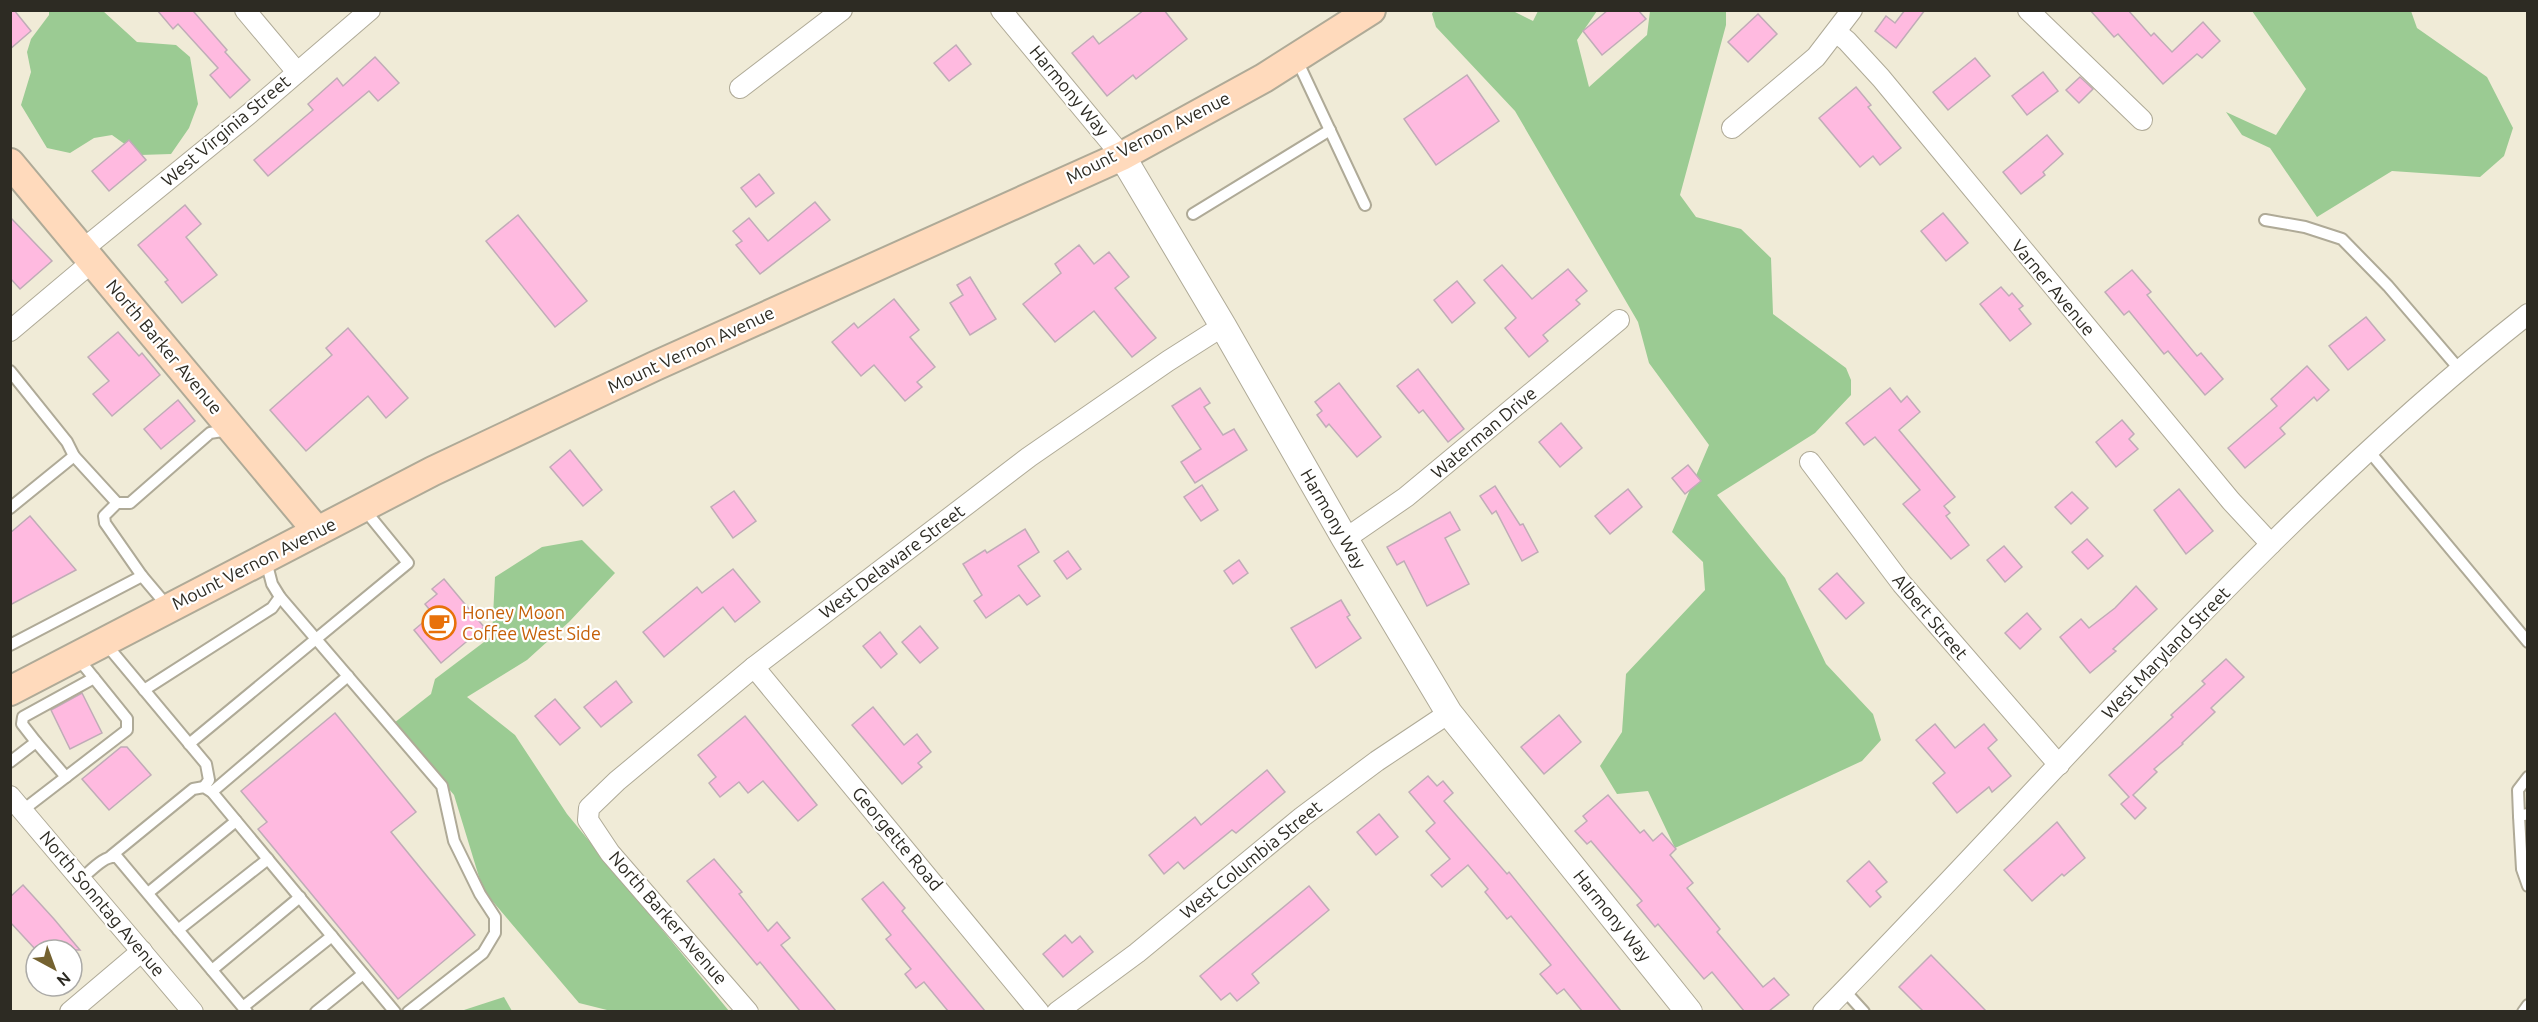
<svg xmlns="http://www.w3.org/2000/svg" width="2538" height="1022" font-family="Ubuntu,sans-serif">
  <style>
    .forest { fill: #9bcb93 }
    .building { fill: #ffbae0; stroke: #c0acb7; stroke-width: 1.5 }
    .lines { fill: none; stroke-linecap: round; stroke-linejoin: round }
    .service-casing { stroke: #afaa97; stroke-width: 14 }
    .minor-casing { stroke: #afaa97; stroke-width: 22 }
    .tertiary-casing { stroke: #afaa97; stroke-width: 28 }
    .secondary-casing { stroke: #afaa97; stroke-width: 32 }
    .service { stroke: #fff; stroke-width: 10 }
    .minor { stroke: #fff; stroke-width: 20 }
    .tertiary { stroke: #fff; stroke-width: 26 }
    .secondary { stroke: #ffdabc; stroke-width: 28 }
    .labels { text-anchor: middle; stroke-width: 4.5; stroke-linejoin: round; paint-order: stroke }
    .street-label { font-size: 18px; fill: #2d2b23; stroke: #fff }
    .food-label { font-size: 18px; fill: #c56008; stroke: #fff; text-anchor: start }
  </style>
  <rect width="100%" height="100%" fill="#f0ebd7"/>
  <g class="forest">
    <polygon points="49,10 103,11 137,42 176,45 190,57 198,104 189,128 171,154 140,155 112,135 94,138 70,153 47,148 21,105 31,72 27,52 31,39 49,15"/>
    <polygon points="1434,10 1513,11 1533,21 1538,11 1597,11 1577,40 1589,87 1647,35 1650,11 1726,11 1726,25 1680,195 1696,217 1741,229 1771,258 1773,314 1846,368 1851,380 1851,395 1815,433 1717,495 1785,578 1826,664 1873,714 1881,740 1862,761 1675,848 1648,791 1617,794 1600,766 1622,732 1626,674 1705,590 1703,562 1672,532 1709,445 1649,363 1638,322 1515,111 1436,27 1432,14"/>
    <polygon points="2252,11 2411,11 2417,28 2487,77 2513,128 2504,156 2480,177 2392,171 2317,217 2270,148 2242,135 2226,112 2276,135 2306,89"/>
    <polygon points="582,540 615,573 569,622 527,660 467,697 515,735 567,814 729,1011 611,1011 579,1003 483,890 454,795 394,723 431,694 435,679 492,636 495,577 542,547"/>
    <polygon points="504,997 512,1011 462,1011 464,1010"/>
  </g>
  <g class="building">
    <polygon points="10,10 14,10 31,31 10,49"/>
    <polygon points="157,10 196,10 194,12 227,50 225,52 250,80 230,98 210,75 218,68 178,24 173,29"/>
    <polygon points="1144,10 1164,10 1187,39 1136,79 1133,75 1107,96 1072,53 1093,36 1099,44"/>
    <polygon points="1608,10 1638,10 1646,19 1602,55 1583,31"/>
    <polygon points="1905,10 1925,10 1896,48 1875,31 1886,16 1895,23"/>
    <polygon points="2090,10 2128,10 2151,36 2154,33 2172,52 2203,22 2220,41 2202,58 2197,54 2163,84 2118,34 2114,37"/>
    <polygon points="1758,14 1777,34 1748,62 1728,42"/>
    <polygon points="956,45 971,64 949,81 934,63"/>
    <polygon points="375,57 399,83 378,101 369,91 268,176 254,160 313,110 308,104 337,78 343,86"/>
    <polygon points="1975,58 1990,76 1948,110 1933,92"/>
    <polygon points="2043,72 2058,91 2027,115 2012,96"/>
    <polygon points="1467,75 1499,121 1436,165 1404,119"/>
    <polygon points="2080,77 2093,89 2079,103 2066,90"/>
    <polygon points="1856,87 1871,105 1868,107 1901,148 1880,165 1873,156 1860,167 1819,118"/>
    <polygon points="2047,135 2063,154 2043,172 2045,175 2021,194 2003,172"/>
    <polygon points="129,140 146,160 109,191 92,171"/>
    <polygon points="759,174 774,193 756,207 741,188"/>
    <polygon points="815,202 830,220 760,274 736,245 742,241 733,231 749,218 768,241"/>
    <polygon points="185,205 201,224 186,237 217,275 182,303 165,282 168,280 138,245"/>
    <polygon points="1943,213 1968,243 1946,261 1921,231"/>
    <polygon points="518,215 587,301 555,327 486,241"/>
    <polygon points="10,217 52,261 20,289 10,278"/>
    <polygon points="1079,245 1094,264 1109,252 1129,277 1115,288 1156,338 1132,357 1094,311 1055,342 1023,304 1061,273 1055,264"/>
    <polygon points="1502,265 1532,299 1568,269 1587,291 1576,300 1580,304 1543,335 1548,341 1529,357 1505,328 1516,318 1484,280"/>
    <polygon points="2132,270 2151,292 2147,295 2197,356 2201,353 2223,379 2205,395 2168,351 2164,354 2129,311 2124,315 2105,292"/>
    <polygon points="970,277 996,319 970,335 950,303 963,295 957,285"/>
    <polygon points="1457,281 1475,303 1452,323 1434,300"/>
    <polygon points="2001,287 2009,296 2012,293 2023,306 2019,309 2031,324 2010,341 1980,304"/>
    <polygon points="894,299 919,330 910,337 935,367 917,382 922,387 905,401 874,365 861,376 832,342 854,323 858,328"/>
    <polygon points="2366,317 2385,340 2348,370 2329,346"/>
    <polygon points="348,328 408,398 386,418 368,396 306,451 270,410 332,355 326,348"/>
    <polygon points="118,332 139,356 142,353 160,375 112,416 93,394 109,381 88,357"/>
    <polygon points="2307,366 2329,390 2317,401 2314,397 2280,428 2285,434 2245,468 2228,448 2277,406 2271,399"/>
    <polygon points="1418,369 1464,429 1448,442 1423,410 1419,413 1397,386"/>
    <polygon points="1339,383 1381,437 1357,457 1329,424 1326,427 1317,415 1322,411 1315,402"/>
    <polygon points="1200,388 1210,403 1204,407 1223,435 1234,429 1247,450 1195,483 1181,462 1201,449 1172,406"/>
    <polygon points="1890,388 1901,402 1907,396 1920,412 1899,430 1955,497 1944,506 1950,513 1946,516 1969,545 1951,559 1903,504 1920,490 1875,437 1864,445 1846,423"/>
    <polygon points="178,400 195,421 161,449 144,429"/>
    <polygon points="2122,420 2134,434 2129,439 2138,449 2116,467 2096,442"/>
    <polygon points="1561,423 1582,448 1560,467 1539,442"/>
    <polygon points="570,450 602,490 583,506 550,467"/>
    <polygon points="1688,465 1701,481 1685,494 1672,478"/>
    <polygon points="1202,485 1218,510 1201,521 1184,497"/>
    <polygon points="1495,486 1520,525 1523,524 1538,552 1522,561 1496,511 1492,514 1480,496"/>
    <polygon points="1628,489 1642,507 1610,534 1595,516"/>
    <polygon points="2179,489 2213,531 2186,554 2154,510"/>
    <polygon points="734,491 756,521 733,538 711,507"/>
    <polygon points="2072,492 2088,508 2071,524 2055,507"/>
    <polygon points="1450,512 1460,530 1445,538 1469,584 1427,606 1404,561 1397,565 1387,547"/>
    <polygon points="30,516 76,570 10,605 10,533"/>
    <polygon points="1025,529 1039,552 1018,566 1040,596 1027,605 1019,595 986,618 974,601 982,595 963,564 985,550 987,553"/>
    <polygon points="2087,539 2103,556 2088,569 2072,552"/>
    <polygon points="2004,546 2022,567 2005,582 1987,560"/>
    <polygon points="1068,551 1081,569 1067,579 1054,561"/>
    <polygon points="1239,560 1248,573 1233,584 1224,571"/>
    <polygon points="733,569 760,602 735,622 723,607 664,657 643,632 697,587 702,593"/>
    <polygon points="1837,573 1864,603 1846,619 1819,589"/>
    <polygon points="444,579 484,627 441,663 414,630 433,614 425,604 437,594 432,589"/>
    <polygon points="2136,586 2157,609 2113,649 2116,651 2090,673 2060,637 2081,619 2089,628 2115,608"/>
    <polygon points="1341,600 1350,615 1347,617 1361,638 1316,668 1291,628"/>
    <polygon points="2027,613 2041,629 2020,649 2005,633"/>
    <polygon points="920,626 938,648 920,663 902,642"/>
    <polygon points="880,632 897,654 881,668 863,646"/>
    <polygon points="2226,659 2244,677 2211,708 2215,712 2182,743 2183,744 2154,769 2157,772 2133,795 2146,808 2135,819 2121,804 2129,797 2109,775 2173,717 2171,715 2205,684 2202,681"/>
    <polygon points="616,681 632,702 601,727 584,707"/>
    <polygon points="82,693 102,733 70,749 51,710"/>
    <polygon points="555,699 580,728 560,745 535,716"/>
    <polygon points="873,707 904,745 917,734 931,752 918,763 922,767 902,784 852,725"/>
    <polygon points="335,713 416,812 391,832 475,935 398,999 258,829 267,822 241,791"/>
    <polygon points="1559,715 1581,742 1544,774 1521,747"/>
    <polygon points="745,716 817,805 798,821 763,781 748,793 739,782 720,797 709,783 716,777 698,755"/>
    <polygon points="1935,724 1955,748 1984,724 1997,740 1988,748 2011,776 1992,792 1989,787 1957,813 1933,783 1945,773 1916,740"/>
    <polygon points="121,747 127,747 151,775 109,810 82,779"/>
    <polygon points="1267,770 1285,792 1236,833 1232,830 1184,869 1178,862 1164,874 1149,855 1195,817 1201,825"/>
    <polygon points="1428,776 1437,786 1443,781 1453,793 1444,801 1507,874 1509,872 1621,1011 1582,1011 1564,989 1557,994 1540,974 1551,965 1511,916 1507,919 1485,892 1488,889 1468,865 1442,887 1431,875 1450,859 1426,831 1435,823 1409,792"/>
    <polygon points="1608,795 1640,833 1644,830 1653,841 1662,833 1676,849 1670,855 1693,883 1687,888 1720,929 1717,932 1763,987 1774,978 1789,995 1769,1011 1744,1011 1712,972 1704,979 1658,924 1655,927 1637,905 1642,901 1591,841 1587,844 1575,831 1587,821 1583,816"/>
    <polygon points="1379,814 1398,837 1376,855 1357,832"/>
    <polygon points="2057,822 2085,858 2064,876 2062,874 2032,901 2004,870"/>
    <polygon points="714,859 742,892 739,894 768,931 777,922 790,938 781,945 836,1011 800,1011 760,962 757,965 687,881"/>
    <polygon points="1869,861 1887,882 1876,891 1881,897 1870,907 1847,881"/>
    <polygon points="883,882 905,908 902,911 985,1011 948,1011 924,982 916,988 905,974 911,969 886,939 891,935 862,899"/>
    <polygon points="23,885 54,919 80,950 36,950 10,922 10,897"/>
    <polygon points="1309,886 1329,910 1252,974 1259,983 1237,1001 1230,993 1221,1000 1200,976"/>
    <polygon points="1065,935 1072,943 1080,936 1093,952 1063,977 1043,954"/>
    <polygon points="1931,955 1986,1011 1923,1011 1899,987"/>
  </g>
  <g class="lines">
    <g class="service-casing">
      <g id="service">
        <polyline points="1296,58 1365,205"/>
        <polyline points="1193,214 1330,130"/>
        <polyline points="2265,220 2305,227 2342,239 2388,286 2460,370"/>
        <polyline points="10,371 67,442 74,456 117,503 130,503 210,433 228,430"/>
        <polyline points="2369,451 2528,642"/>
        <polyline points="117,503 104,516 105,523 142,576 169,608"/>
        <polyline points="10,508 74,456"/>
        <polyline points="266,561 272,584 280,597 442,786 454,841 480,894 495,917 495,933 483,953 408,1012"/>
        <polyline points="105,643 206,764 209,780 204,787"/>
        <polyline points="10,645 142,576"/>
        <polyline points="144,690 272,608 280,597"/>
        <polyline points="36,742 66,777"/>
        <polyline points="189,744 408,563 364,509"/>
        <polyline points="10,762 36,742 22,724 23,717 94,678"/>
        <polyline points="212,792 348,676"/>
        <polyline points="23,810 127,730 127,719 77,657"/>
        <polyline points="2528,814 2519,816 2522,869 2528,886"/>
        <polyline points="2519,816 2518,790 2528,777"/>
        <polyline points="111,856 193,789 204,787 212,792 395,1012"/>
        <path d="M 81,879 C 91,871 104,855 117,857 L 247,1012"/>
        <polyline points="148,893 236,821"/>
        <polyline points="178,930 268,859"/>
        <polyline points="212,970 300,897"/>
        <polyline points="1844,990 1864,1012"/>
        <polyline points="243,1007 332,936"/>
        <polyline points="316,1012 363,974"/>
        <polyline points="2523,1012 2528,1005"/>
      </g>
    </g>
    <g class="minor-casing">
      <g id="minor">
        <polyline points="245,10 297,72"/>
        <polyline points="1001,10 1122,156"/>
        <polyline points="2028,10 2142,120"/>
        <polyline points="1836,32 1847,41 1881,78 2231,501 2271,544"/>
        <polyline points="740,88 842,10"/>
        <polyline points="1732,128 1816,57 1852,10"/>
        <polyline points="82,250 249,114 370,10"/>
        <polyline points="10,331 92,262"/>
        <polyline points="1810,462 1902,584 2059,765"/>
        <polyline points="1345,539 1406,497 1619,320"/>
        <polyline points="754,667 1039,1012"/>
        <polyline points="10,796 193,1012"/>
        <polyline points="70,1012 142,951"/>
        <polyline points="748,1012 610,853 588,820 589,808 617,781 754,667 1029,457 1168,361 1223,326"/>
        <polyline points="1057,1012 1137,953 1302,817 1377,761 1449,713"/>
        <path d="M 1823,1012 C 2055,777 2268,519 2528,314"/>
      </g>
    </g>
    <g class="tertiary-casing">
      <polyline id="tertiary" points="1122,156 1223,326 1345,539 1449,713 1689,1012"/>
    </g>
    <g class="secondary-casing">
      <g id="secondary">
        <polyline points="10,163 317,531"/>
        <polyline points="10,691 433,471 655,366 1122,156 1264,78 1371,10"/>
      </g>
    </g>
    <use href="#service" class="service"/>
    <use href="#minor" class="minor"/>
    <use href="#tertiary" class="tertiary"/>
    <use href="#secondary" class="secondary"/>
  </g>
  <defs>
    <g id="cafe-ring" transform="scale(1.725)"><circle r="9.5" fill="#fff" stroke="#e8710a" stroke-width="1.5"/><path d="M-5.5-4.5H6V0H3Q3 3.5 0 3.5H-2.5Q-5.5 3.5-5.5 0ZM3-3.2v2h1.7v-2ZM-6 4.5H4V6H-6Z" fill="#e8710a"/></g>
  </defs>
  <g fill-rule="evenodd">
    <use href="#cafe-ring" x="439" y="623"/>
  </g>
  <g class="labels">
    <g class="street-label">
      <text transform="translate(1069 91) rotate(50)" y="6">Harmony Way</text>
      <text transform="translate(226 131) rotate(-40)" y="6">West Virginia Street</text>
      <text transform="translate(1148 138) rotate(-27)" y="6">Mount Vernon Avenue</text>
      <text transform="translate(2053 288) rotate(50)" y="6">Varner Avenue</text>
      <text transform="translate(164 347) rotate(50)" y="6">North Barker Avenue</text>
      <text transform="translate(691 350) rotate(-25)" y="6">Mount Vernon Avenue</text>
      <text transform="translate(1484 433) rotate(-40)" y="6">Waterman Drive</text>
      <text transform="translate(1333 519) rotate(60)" y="6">Harmony Way</text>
      <text transform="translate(892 562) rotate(-37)" y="6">West Delaware Street</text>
      <text transform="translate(254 564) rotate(-27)" y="6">Mount Vernon Avenue</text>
      <text transform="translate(1930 617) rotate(50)" y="6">Albert Street</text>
      <text transform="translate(2166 653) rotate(-46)" y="6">West Maryland Street</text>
      <text transform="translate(897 839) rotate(50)" y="6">Georgette Road</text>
      <text transform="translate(1251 860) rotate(-39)" y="6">West Columbia Street</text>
      <text transform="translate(102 904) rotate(50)" y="6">North Sonntag Avenue</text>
      <text transform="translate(1612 916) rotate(51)" y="6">Harmony Way</text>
      <text transform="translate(668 918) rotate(49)" y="6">North Barker Avenue</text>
    </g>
    <g class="food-label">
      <text x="462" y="619">Honey Moon<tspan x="462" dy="21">Coffee West Side</tspan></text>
    </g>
  </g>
  <rect width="2538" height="1022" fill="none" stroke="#2d2b23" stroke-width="24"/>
  <g transform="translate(54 968) rotate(139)"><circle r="28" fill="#ffffff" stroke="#abaaa7" stroke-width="1.5"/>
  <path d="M0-4.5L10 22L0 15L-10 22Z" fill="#746230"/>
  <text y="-9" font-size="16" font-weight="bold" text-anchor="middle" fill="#2d2b23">N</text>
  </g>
</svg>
